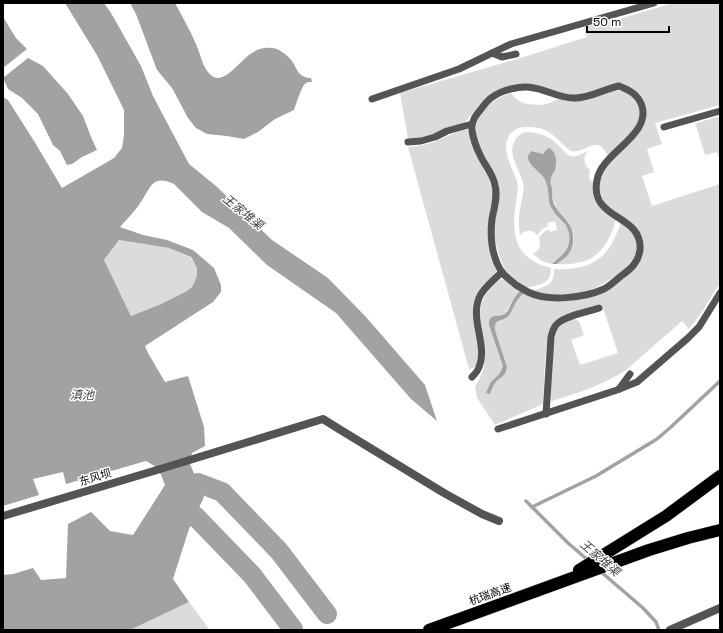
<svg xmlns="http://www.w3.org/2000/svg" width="723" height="633" font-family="'Space Grotesk','Noto Sans SC',sans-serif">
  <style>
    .green { fill: #dbdbdb }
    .water { fill: #a2a2a2; fill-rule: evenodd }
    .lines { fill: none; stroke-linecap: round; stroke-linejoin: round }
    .stream { stroke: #a2a2a2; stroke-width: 3.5 }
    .river { stroke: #a2a2a2; stroke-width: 20 }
    .highway-casing { stroke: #dbdbdb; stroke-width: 13 }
    .lane { stroke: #545454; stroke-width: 7 }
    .street { stroke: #545454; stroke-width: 8 }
    .highway { stroke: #000; stroke-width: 12 }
    .labels { text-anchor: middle; stroke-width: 3; stroke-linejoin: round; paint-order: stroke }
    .street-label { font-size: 11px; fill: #000; stroke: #fff }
    .water-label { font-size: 12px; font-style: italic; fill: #434343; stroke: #fff }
  </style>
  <rect width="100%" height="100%" fill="#fff"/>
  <g class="green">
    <path d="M 673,3 L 720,3 L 720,105 L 655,123 L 662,144 L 647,149 L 654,172 L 642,176 L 652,206 L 720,184 L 720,283 L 700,315 L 689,329 L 682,321 L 626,370 C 604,385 577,393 552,401 L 551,400 C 551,385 552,338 558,328 C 562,323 568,321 574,319 L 579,321 L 584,335 L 571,340 L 580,365 L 618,353 L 602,305 L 600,304 L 564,315 C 560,317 556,319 554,323 C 543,344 545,379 543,403 L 541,405 L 495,425 L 477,398 L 475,386 C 482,377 485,366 485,354 C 485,332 472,312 488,292 C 491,287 496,282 501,279 L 505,280 L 520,291 L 512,301 L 505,314 L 503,315 L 496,316 L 490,319 L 503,366 L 500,373 L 494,379 L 494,385 C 498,378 506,378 507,367 L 495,330 C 494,322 499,321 506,319 L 517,301 L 524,293 L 578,299 L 628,275 L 636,268 L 640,262 L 643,249 L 641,235 L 637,229 L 632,224 L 613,211 L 604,203 L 600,191 L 600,178 L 606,167 L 639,134 C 645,124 650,111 643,100 C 639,94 635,90 629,87 C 626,85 622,83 618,83 C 610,83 604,87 597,90 C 590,93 581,95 573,95 C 558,94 545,86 531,84 L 486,99 L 479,105 L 468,119 L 464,123 L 436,133 L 420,138 L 408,138 L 400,93 L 517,59 L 587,37 L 584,27 L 619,19 Z"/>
    <path d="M 616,90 C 629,91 642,101 640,114 C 640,120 636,125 634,129 L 608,156 C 597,132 587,154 571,151 C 562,145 557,136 547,131 C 532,124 507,124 506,146 C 506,157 513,171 517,181 C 519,191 516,199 515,209 C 511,240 519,260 551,268 C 551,285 540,284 527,288 C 508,276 504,272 498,251 C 496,244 494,237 494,230 C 495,216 499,201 499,187 C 498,175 488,165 483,154 C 477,145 473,129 478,119 C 482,107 499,97 511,93 L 515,98 L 521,102 L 527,104 L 540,105 L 547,104 L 559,99 L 568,101 L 585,101 Z"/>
    <polygon points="720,116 720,157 719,157 717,152 705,155 696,125 697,123 700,122"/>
    <path d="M 464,130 L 468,130 L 469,131 L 491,179 L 494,192 L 490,218 L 497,271 L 496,273 L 480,291 L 479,355 L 477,365 L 474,368 L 469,369 L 408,147 C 415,146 421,146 427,144 C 440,141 451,133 464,130 Z"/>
    <path d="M 525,132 C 538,132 550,136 559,146 C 562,149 566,155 571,156 C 576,158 583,153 588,151 C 582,157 584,165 590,170 C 590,175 587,179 593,182 C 591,202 600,211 616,220 C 606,252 592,266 557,264 C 565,257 573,250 574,239 C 574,224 559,217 555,204 C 552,199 550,186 551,180 C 551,170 558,159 552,150 L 547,149 L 544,153 L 542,154 L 534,151 L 529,161 C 533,169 542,174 545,180 C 550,188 547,199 551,207 C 555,213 561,219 565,224 C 571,233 571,245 564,253 C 560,257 556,260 552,264 L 542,261 L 533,254 C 540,250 541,245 539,237 L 544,232 L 549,229 L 550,232 L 557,230 L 555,221 L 547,223 L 548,226 L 542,229 L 537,235 C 532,229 525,230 520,235 C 519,227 518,219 520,210 C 521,201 525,192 523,183 C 521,171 509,158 513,145 C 515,138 519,135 525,132 Z"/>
    <path d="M 621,223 C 632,229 637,238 636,250 C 636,255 636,258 633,262 C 630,266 625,269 621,272 C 609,280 599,288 584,292 C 567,296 550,295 532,291 C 544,287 556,284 554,269 C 573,270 595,267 607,251 C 613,243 617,233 621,223 Z"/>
    <polygon points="119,240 169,248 190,257 197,268 197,275 195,281 192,287 187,291 161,304 131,316 104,260"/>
    <polygon points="189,602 210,630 130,630"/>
  </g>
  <g class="water">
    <path d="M 65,3 L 104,3 L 111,13 L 141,66 L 153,96 L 189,164 L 216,186 L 272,240 L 328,278 L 366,317 L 425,385 L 437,421 L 411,399 L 336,313 L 267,265 L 229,228 L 202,212 L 174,184 C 151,173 150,190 139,205 C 133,213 126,220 120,227 L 143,235 L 167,240 L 193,250 L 214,268 L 221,285 L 221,292 L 213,302 L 145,346 L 148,353 L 165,382 L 188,376 L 204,427 L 205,446 L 192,453 L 190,464 L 204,497 L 189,529 L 173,579 L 189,602 L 130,630 L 3,630 L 3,575 L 13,574 L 33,568 L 41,580 L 66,578 L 68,524 L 91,512 L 110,531 L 133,535 L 165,485 C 160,471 159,468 146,461 L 66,484 L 63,472 L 33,479 L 39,495 L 3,506 L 3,97 L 8,100 L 34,141 L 62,188 L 114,158 L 122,148 L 124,135 L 124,110 L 97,55 ZM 119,240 L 169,248 L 191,257 L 197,268 L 197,275 L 195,281 L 192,287 L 187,291 L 161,304 L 131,316 L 104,260 Z"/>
    <path d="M 130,3 L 175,3 C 182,16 190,30 196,44 C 201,55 202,68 212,76 C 225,85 241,59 252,53 C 258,49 264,47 272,48 C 280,49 287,55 292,61 C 296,67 298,75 305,77 C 307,78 309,78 311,78 L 312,82 C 309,82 307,82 305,84 C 302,85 296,105 294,110 L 275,119 L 258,132 L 244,139 L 227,136 L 207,134 L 196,128 L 188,118 L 172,88 L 157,70 L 136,14 Z"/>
    <polygon points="3,17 16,38 27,49 3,68"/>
    <polygon points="28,58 43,66 68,94 83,116 91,137 97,150 82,157 72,164 67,165 60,151 53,145 38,114 22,98 8,89 3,78"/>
    <path d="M 549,148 C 557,152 557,162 555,170 C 553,173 551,176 551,179 C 550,182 551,185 552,188 C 552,194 552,201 555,206 C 559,213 565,218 569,224 C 575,233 575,247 567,256 C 564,259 560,261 557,264 L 552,264 C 556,260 560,257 564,253 C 571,245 571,233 565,224 C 560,219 555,214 551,207 C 547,199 550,189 545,180 C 542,172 519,161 532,151 L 543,154 L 547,149 Z"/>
    <path d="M 520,291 L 524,293 C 520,297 516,301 514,306 C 512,309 511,313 509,315 C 504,323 494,317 495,330 L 507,367 C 506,376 501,377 496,382 C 493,385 491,390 490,394 L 486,393 L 491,382 L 500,373 L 503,366 L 489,325 C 489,311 499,319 506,313 C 509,310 510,305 512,302 C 514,298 517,294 520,291 Z"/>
  </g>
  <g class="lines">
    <g class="stream">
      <polyline points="526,501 568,543 589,561"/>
      <polyline points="532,507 596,476 657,439 671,427 720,381"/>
      <polyline points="600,571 643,608 656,622 659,630"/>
    </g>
    <g class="river">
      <polyline points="198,483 222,492 279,551 327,614"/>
      <polyline points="195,516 252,575 293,629"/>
    </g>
    <g class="highway-casing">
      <g id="highway">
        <polyline points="579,570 666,516 720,476"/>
        <polyline points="429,630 649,550 688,538 720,530"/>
      </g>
    </g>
    <g class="lane">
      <polyline points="492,53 502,57 516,54"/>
      <path d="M 619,86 C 629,90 638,94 642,106 C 651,136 601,153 597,180 C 589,221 642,213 640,249 C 639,262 631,269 621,276 C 615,281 610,286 604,289 C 584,298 548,302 528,292 C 524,290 520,287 516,285 C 511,280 505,277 501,271 C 492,256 490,236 492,219 C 494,208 498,197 495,185 C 493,174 486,167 481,157 C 477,149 473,139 472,130 C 471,121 476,115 481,109 C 484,105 487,101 491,98 C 502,90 520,85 534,88 C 548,90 560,99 575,98 C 590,98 604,89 619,86 Z"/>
      <polyline points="372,99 459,69 511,44 654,3"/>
      <polyline points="664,127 720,111"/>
      <polyline points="408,142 421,141 435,137 447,131 472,124"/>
      <path d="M 472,377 C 475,374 478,371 479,367 C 488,345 470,321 479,298 C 483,288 494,280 502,272"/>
      <polyline points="619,389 630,374"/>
      <path d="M 546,414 L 551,337 C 552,333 553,329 556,325 C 563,316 588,312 599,308"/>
      <polyline points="498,429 617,390 637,382 688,338 699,327 720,293"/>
    </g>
    <g class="street">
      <polyline points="3,516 157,470 323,419 339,429 444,493 482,514 499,521"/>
      <polyline points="670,630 720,608"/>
    </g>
    <use href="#highway" class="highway"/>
  </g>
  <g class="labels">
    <g class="street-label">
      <text transform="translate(95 477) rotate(-17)" y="4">东风坝</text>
      <text transform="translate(490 594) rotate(-20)" y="4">杭瑞高速</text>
    </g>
    <g class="water-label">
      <text transform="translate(243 212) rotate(39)" y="4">王家堆渠</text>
      <text x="82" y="399">滇池</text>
      <text transform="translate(600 558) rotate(41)" y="4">王家堆渠</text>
    </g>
  </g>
  <rect width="723" height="633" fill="none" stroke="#000000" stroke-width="8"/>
  <path d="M587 26v6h82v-6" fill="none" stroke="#000000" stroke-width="2"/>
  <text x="593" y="26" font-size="12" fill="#000000" stroke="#ffffff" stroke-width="3" paint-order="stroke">50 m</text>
</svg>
